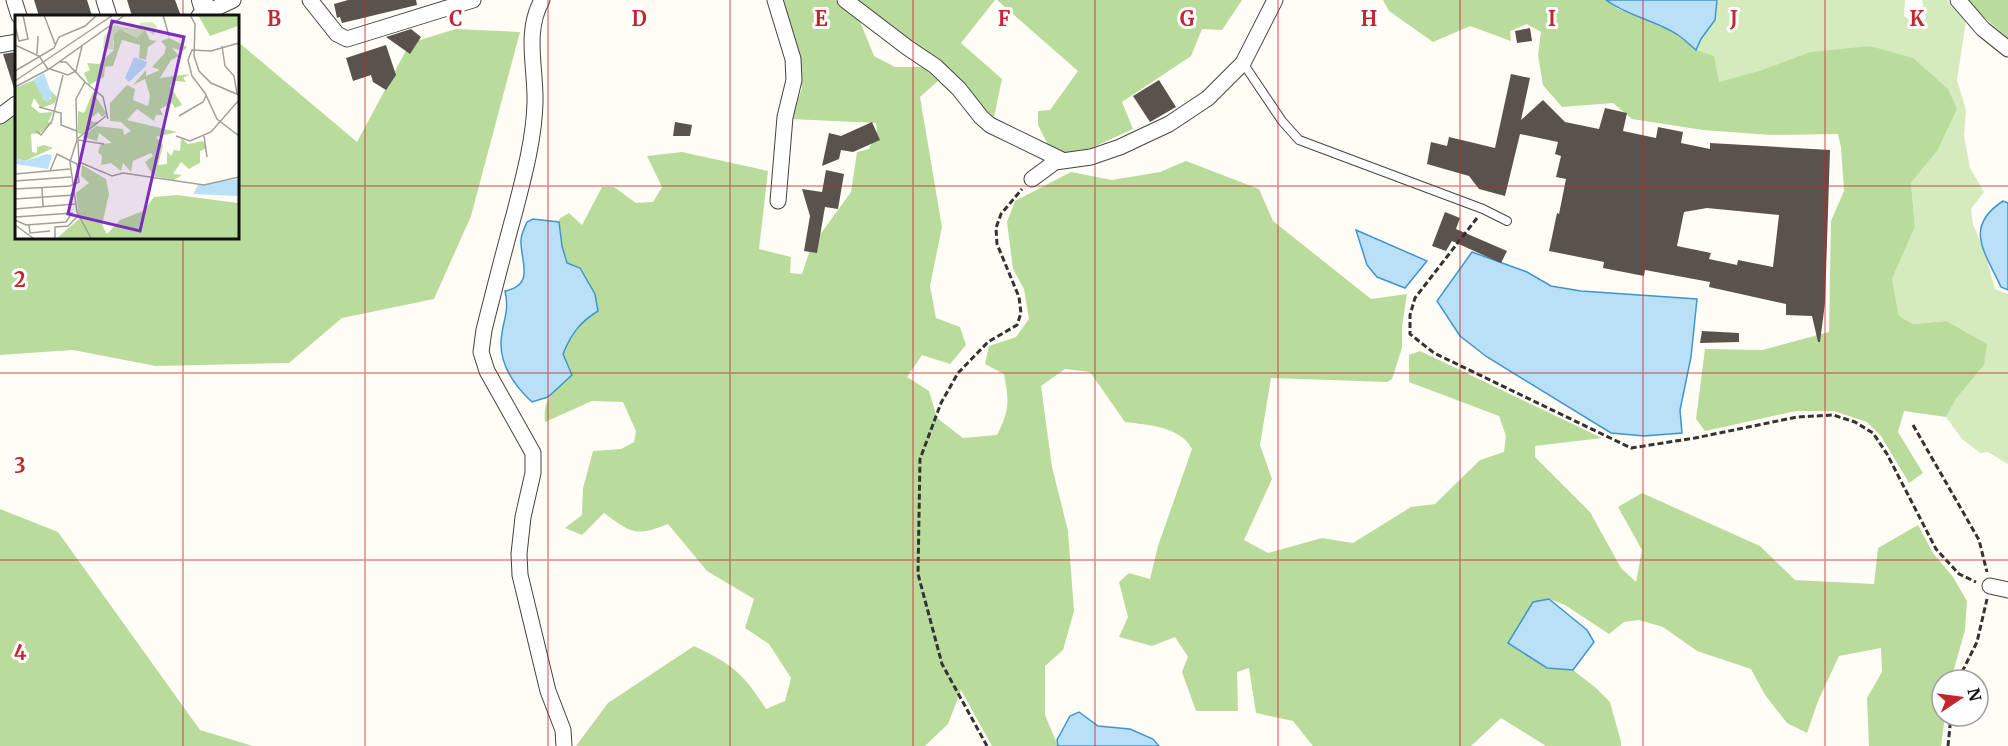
<svg xmlns="http://www.w3.org/2000/svg" width="2008" height="746" font-family="Merriweather,serif">
  <style>
    .green { fill: #d5ebbd }
    .forest { fill: #b9dc9c }
    .water { fill: #b9e0f7; stroke: #3f96cf; stroke-width: 1.5 }
    .building { fill: #5a524d; fill-rule: evenodd }
    .lines { fill: none; stroke-linecap: round; stroke-linejoin: round }
    .service-casing { stroke: #444; stroke-width: 10 }
    .minor-casing { stroke: #444; stroke-width: 17 }
    .tertiary-casing { stroke: #444; stroke-width: 22 }
    .path { stroke: #333; stroke-width: 3; stroke-dasharray: 6 3; stroke-linecap: butt }
    .service { stroke: #fff; stroke-width: 8 }
    .minor { stroke: #fff; stroke-width: 15 }
    .tertiary { stroke: #fff; stroke-width: 20 }
    .grid { fill: none; stroke: #c4262e; stroke-width: 1.5; stroke-opacity: 0.55 }
    .inset-road { fill: none; stroke: #a09f9a; stroke-width: 1.5 }
    .view { fill: #7b2cbf; fill-opacity: 0.15; stroke: #7b2cbf; stroke-width: 3 }
    .inset-edge { fill: none; stroke: #111; stroke-width: 3 }
    .grid-label { font-size: 20px; text-anchor: middle; font-weight: bold; fill: #c4262e; stroke: #fff; stroke-width: 6; stroke-linejoin: round; paint-order: stroke }
  </style>
  <rect width="100%" height="100%" fill="#fffdf5"/>
  <polygon class="green" points="1717,0 1905,0 1904,16 1916,24 1926,18 1922,0 1947,0 1966,21 1957,80 1966,110 1964,136 1970,168 1984,192 1971,209 1973,224 1985,253 1995,289 2008,294 2008,464 1988,452 1980,453 1962,439 1946,417 1956,399 1984,365 1946,321 1913,324 1899,316 1892,279 1915,227 1911,183 1937,151 1762,70 1718,83 1696,50 1701,39 1715,20"/>
  <g class="forest">
    <path d="M 779,0 L 835,0 L 859,19 L 874,56 L 895,67 L 923,67 L 938,81 L 920,97 L 942,227 L 930,286 L 936,318 L 960,327 L 966,345 L 950,364 L 922,355 L 907,377 L 929,391 L 937,418 L 963,438 L 997,435 C 1010,410 1009,401 1004,374 L 985,364 L 989,346 L 1016,337 L 1029,319 L 1024,289 L 1013,269 L 1007,222 L 1015,201 L 1071,172 L 1112,180 L 1160,172 L 1186,161 L 1259,189 L 1273,221 L 1371,299 L 1407,294 L 1402,327 L 1402,348 L 1392,379 L 1387,382 L 1271,378 L 1260,445 L 1272,479 L 1244,540 L 1268,553 L 1322,538 L 1353,543 L 1411,507 L 1435,504 L 1480,460 L 1504,452 L 1506,436 L 1499,416 L 1409,382 L 1409,355 L 1420,351 L 1602,438 L 1535,446 L 1535,457 L 1590,512 L 1621,568 L 1636,582 L 1642,550 L 1618,507 L 1642,493 L 1760,546 L 1795,580 L 1874,584 L 1878,548 L 1918,525 L 1933,553 L 1953,577 L 1967,601 L 1965,630 L 1951,680 L 1942,680 L 1942,716 L 1945,716 L 1941,746 L 1869,746 L 1867,698 L 1882,672 L 1881,648 L 1839,656 L 1818,701 L 1807,733 L 1787,723 L 1765,695 L 1751,669 L 1697,651 L 1663,627 L 1639,620 L 1624,622 L 1609,634 L 1565,605 L 1549,599 L 1547,668 L 1573,670 L 1596,688 L 1610,702 L 1621,742 L 1621,746 L 1546,746 L 1501,718 L 1471,746 L 1313,746 L 1293,721 L 1256,713 L 1249,668 L 1237,672 L 1238,711 L 1196,711 L 1182,672 L 1188,657 L 1175,637 L 1152,646 L 1119,637 L 1128,617 L 1119,582 L 1129,573 L 1150,579 L 1158,546 L 1192,449 C 1180,426 1148,425 1125,422 L 1090,372 L 1065,369 L 1041,386 L 1052,467 L 1068,531 L 1074,611 L 1063,650 L 1045,666 L 1045,715 L 1058,746 L 992,746 L 961,690 L 948,724 L 925,746 L 576,746 L 608,703 L 694,646 C 732,664 744,674 766,709 L 785,701 L 791,678 L 769,644 L 745,628 L 754,599 L 707,571 L 668,524 C 636,537 631,533 604,513 L 582,535 L 565,528 L 582,515 L 583,488 L 593,451 L 621,449 L 634,442 L 636,431 L 623,402 L 592,401 L 545,422 C 543,397 554,391 571,375 L 563,354 L 570,337 L 584,319 L 595,294 L 580,268 L 567,263 L 562,246 L 559,219 L 569,213 L 582,225 L 602,187 L 614,187 L 636,203 L 653,202 L 662,187 L 647,156 L 682,152 L 768,171 L 759,249 L 791,257 L 790,273 L 802,274 L 811,247 L 851,192 L 857,152 L 869,149 L 877,132 L 876,123 L 791,119 L 802,88 L 792,38 Z"/>
    <polygon points="853,0 995,0 961,43 1002,79 994,117"/>
    <polygon points="997,0 1242,0 1222,30 1202,29 1191,56 1122,102 1133,129 1074,156 1049,147 1038,125 1038,111 1050,110 1078,71"/>
    <polygon points="1383,0 1606,0 1618,9 1644,19 1677,34 1696,50 1714,56 1719,82 1762,70 1811,52 1870,46 1913,58 1948,89 1957,109 1937,151 1911,183 1915,227 1892,279 1899,316 1913,324 1946,321 1987,344 1984,365 1956,399 1946,417 1904,411 1898,432 1923,473 1909,483 1881,436 1867,422 1834,411 1796,411 1705,431 1696,419 1705,349 1762,350 1829,332 1831,221 1844,191 1841,147 1838,134 1771,135 1703,130 1632,119 1613,103 1562,107 1543,85 1538,55 1541,32 1527,24 1510,31 1511,41 1470,26 1433,42 1389,11"/>
    <polygon points="1969,0 2008,0 2008,38 1978,12"/>
    <polygon points="456,29 520,32 471,216 434,299 342,318 289,363 156,366 73,350 0,355 0,119 16,113 16,237 237,237 237,41 357,142 410,43"/>
    <polygon points="0,509 58,532 200,730 253,746 0,746"/>
  </g>
  <g class="water">
    <path d="M 1606,0 L 1717,0 L 1715,20 L 1701,39 L 1696,50 C 1690,45 1684,39 1678,35 C 1655,20 1627,16 1606,0 Z"/>
    <path d="M 2003,201 L 2008,203 L 2008,290 L 2001,287 C 1985,252 1963,227 2003,201 Z"/>
    <path d="M 533,219 L 559,222 L 562,246 L 567,263 L 580,268 L 595,294 L 598,311 C 580,322 571,334 563,354 L 572,375 L 548,397 L 532,402 C 515,386 500,366 501,342 C 502,321 510,313 505,291 C 536,285 520,260 521,240 C 521,234 525,227 527,222 Z"/>
    <polygon points="1356,230 1427,261 1405,288 1377,277 1367,265"/>
    <polygon points="1472,252 1527,272 1551,286 1581,291 1697,299 1691,357 1680,410 1682,433 1644,436 1611,433 1487,357 1460,336 1437,301"/>
    <polygon points="1549,599 1587,630 1594,642 1573,670 1547,668 1508,643 1533,602"/>
    <polygon points="1079,712 1098,726 1130,729 1153,739 1159,746 1058,746 1057,740 1070,716"/>
  </g>
  <g class="building">
    <polygon points="34,0 87,0 92,16 39,16"/>
    <polygon points="127,0 175,0 181,16 132,16"/>
    <polygon points="348,0 416,0 417,5 342,23 340,17 337,18 334,4"/>
    <polygon points="1530,28 1532,41 1517,43 1515,31"/>
    <polygon points="411,29 421,37 410,54 386,37"/>
    <polygon points="386,45 396,75 386,90 373,82 371,75 353,81 346,58"/>
    <polygon points="16,52 16,87 14,88 3,54"/>
    <path d="M 1511,74 L 1530,78 L 1521,120 L 1543,100 L 1565,122 L 1599,129 L 1605,108 L 1627,113 L 1623,131 L 1656,138 L 1658,127 L 1683,132 L 1681,143 L 1710,149 L 1710,143 L 1830,150 L 1825,303 L 1820,342 L 1818,342 L 1812,316 L 1786,315 L 1786,304 L 1709,287 L 1710,282 L 1645,270 L 1644,276 L 1603,268 L 1604,262 L 1549,251 L 1557,213 L 1559,214 L 1566,179 L 1556,177 L 1561,156 L 1555,154 L 1558,142 L 1520,134 L 1505,196 L 1479,189 L 1469,176 L 1427,164 L 1431,142 L 1447,146 L 1449,137 L 1495,148 ZM 1707,208 L 1779,215 L 1773,267 L 1738,260 L 1737,265 L 1709,259 L 1711,253 L 1677,246 L 1684,212 Z"/>
    <polygon points="1159,80 1176,107 1150,122 1133,96"/>
    <polygon points="675,122 692,125 690,136 673,136"/>
    <polygon points="872,122 880,140 853,152 841,150 839,159 822,166 829,133 841,136"/>
    <polygon points="826,170 844,174 838,209 825,207 817,253 804,251 810,216 802,189 822,192"/>
    <polygon points="1445,212 1460,218 1456,229 1507,251 1501,263 1452,241 1446,251 1432,246"/>
    <polygon points="1702,331 1739,333 1739,342 1700,343"/>
  </g>
  <g class="lines">
    <g class="service-casing">
      <polyline id="service" points="1243,63 1282,121 1299,140 1483,209 1507,221"/>
    </g>
    <g class="minor-casing">
      <g id="minor">
        <polyline points="14,0 19,16"/>
        <polyline points="104,0 109,16"/>
        <polyline points="310,0 337,34 347,39 473,0"/>
        <path d="M 542,0 C 524,32 536,68 535,103 C 534,139 524,176 515,211 C 504,251 494,290 484,330 L 481,352 L 487,371 L 533,453 L 533,473 L 523,517 L 519,554 L 520,575 L 548,691 L 563,730 L 564,746"/>
        <polyline points="775,0 793,59 794,80 785,117 778,201"/>
        <polyline points="845,0 908,48 935,66 959,89 981,117 990,125 1062,160"/>
        <polyline points="1958,0 1983,29 2008,49"/>
        <polyline points="199,16 233,0"/>
        <polyline points="0,45 16,42"/>
        <polyline points="0,116 16,104"/>
        <polyline points="1032,179 1055,162 1091,157 1120,147 1169,124 1208,98 1243,63 1275,0"/>
        <polyline points="1990,586 2008,590"/>
      </g>
    </g>
    <g class="tertiary-casing">
      <polyline id="tertiary" points="202,0 206,13"/>
    </g>
    <g class="path">
      <polyline points="1477,218 1415,298 1410,315 1410,334 1434,353 1631,448 1695,438 1797,417 1833,415 1855,422 1873,433 1887,454 1936,549 1959,574 1976,582"/>
      <polyline points="1913,425 1979,540 1987,572"/>
      <polyline points="1958,680 1977,642 1987,599"/>
      <polyline points="987,746 942,664 918,574 920,459 941,403 958,373 988,342 1017,325 1021,313 1019,297 997,244 996,228 1001,214 1022,189"/>
      <polyline points="1948,746 1951,716"/>
    </g>
    <use href="#service" class="service"/>
    <use href="#minor" class="minor"/>
    <use href="#tertiary" class="tertiary"/>
  </g>
  <path class="grid" d="M 183,0 L 183,16M 365,0 L 365,746M 548,0 L 548,746M 730,0 L 730,746M 913,0 L 913,746M 1095,0 L 1095,746M 1278,0 L 1278,746M 1460,0 L 1460,746M 1643,0 L 1643,746M 1825,0 L 1825,746M 0,186 L 16,186M 237,186 L 2008,186M 183,237 L 183,746M 0,373 L 2008,373M 0,560 L 2008,560"/>
  <g transform="translate(15 15)">
    <rect width="224" height="224" fill="#fffdf5"/>
    <path d="M 137,7 L 142,11 L 139,20 L 132,16 L 122,23 L 110,16 L 98,26 L 99,35 L 88,33 L 89,21 L 99,10 L 118,14 L 125,13 L 125,8 Z" fill="#d5ebbd"/>
    <path d="M 183,0 L 223,0 L 223,11 L 195,21 ZM 105,14 L 122,23 L 130,15 L 135,25 L 142,26 L 133,32 L 131,45 L 124,43 L 125,30 L 107,25 L 98,51 L 90,52 L 89,62 L 74,70 L 69,58 L 75,55 L 72,48 L 84,49 L 99,35 L 99,20 ZM 154,23 L 172,32 L 168,36 L 157,33 L 164,41 L 156,45 L 145,63 L 175,59 L 168,63 L 171,67 L 160,66 L 155,71 L 167,90 L 160,93 L 157,88 L 145,94 L 148,100 L 141,100 L 139,106 L 122,94 L 112,105 L 162,117 L 141,122 L 148,130 L 143,150 L 152,149 L 152,136 L 156,141 L 159,135 L 165,136 L 166,123 L 173,129 L 188,126 L 192,133 L 185,136 L 185,148 L 174,154 L 166,147 L 158,159 L 167,160 L 159,165 L 138,161 L 130,147 L 138,141 L 136,138 L 118,146 L 116,157 L 108,148 L 106,156 L 96,148 L 86,150 L 87,141 L 83,137 L 86,129 L 97,128 L 84,118 L 82,126 L 67,122 L 81,111 L 108,114 L 109,120 L 116,116 L 106,107 L 95,106 L 95,88 L 112,70 L 120,74 L 118,85 L 133,91 L 135,81 L 130,64 L 118,70 L 131,55 L 131,61 L 145,55 L 137,52 L 149,39 L 151,32 L 146,26 ZM 19,65 L 29,85 L 36,84 L 35,75 L 42,82 L 40,88 L 26,93 L 19,83 L 16,91 L 25,98 L 38,97 L 33,107 L 38,108 L 25,118 L 16,119 L 17,137 L 22,138 L 22,132 L 29,130 L 38,133 L 10,146 L 0,143 L 0,73 ZM 78,77 L 92,99 L 87,102 L 83,97 L 75,104 L 78,107 L 86,106 L 68,120 L 63,118 L 63,96 L 69,98 ZM 67,150 L 91,164 L 94,179 L 87,210 L 92,219 L 105,205 L 128,196 L 139,182 L 162,180 L 223,188 L 223,223 L 42,223 L 64,204 L 61,178 L 74,168 L 66,161 Z" fill="#b9dc9c"/>
    <path d="M 119,42 L 132,47 L 131,51 L 114,67 L 110,63 ZM 29,58 L 37,80 L 33,87 L 29,85 L 18,65 ZM 32,139 L 37,140 L 33,154 L 0,149 L 0,143 L 10,146 ZM 223,164 L 223,181 L 178,179 L 183,170 Z" fill="#b9e0f7"/>
    <path class="inset-road" d="M 29,0 L 40,29M 148,0 L 154,21M 175,0 L 180,9 L 179,41 L 184,56 L 196,68 L 224,80M 0,11 L 4,26 L 13,24 L 8,0M 224,28 L 196,36 L 177,35 L 173,45 L 177,61 L 190,78 L 202,104 L 224,121M 0,30 L 24,41 L 33,54M 207,31 L 210,51 L 219,61 L 222,79M 22,39 L 23,21M 44,47 L 51,47 L 70,67 L 61,84 L 62,125 L 55,147 L 62,197 L 76,223M 35,54 L 53,60 L 61,56 L 67,31M 0,56 L 39,33 L 44,22 L 70,11 L 82,0M 0,66 L 98,0M 70,67 L 88,82 L 93,104M 0,72 L 34,54 L 110,0M 24,92 L 46,98 L 46,110 L 62,116M 164,101 L 188,87 L 191,81M 21,116 L 26,120 L 37,106 L 48,60M 161,121 L 175,126 L 196,117 L 224,85M 189,121 L 192,142M 62,124 L 91,101M 63,125 L 89,129M 63,126 L 64,147 L 97,161 L 108,158 L 189,170 L 224,162M 0,159 L 55,154M 0,166 L 56,162M 27,173 L 28,191M 0,174 L 55,171 L 64,167 L 62,149 L 42,139 L 35,156M 0,184 L 59,180M 0,194 L 60,189M 0,202 L 58,198M 0,205 L 11,210 L 51,207 L 57,198M 0,210 L 18,223M 14,210 L 15,218 L 35,216M 40,223 L 40,212 L 53,211 L 63,201"/>
    <path class="view" d="M 97,6 L 169,22 L 125,216 L 53,199 Z"/>
    <rect width="224" height="224" class="inset-edge"/>
  </g>
  <g class="grid-label">
    <text x="274" y="26">B</text>
    <text x="456" y="26">C</text>
    <text x="639" y="26">D</text>
    <text x="821" y="26">E</text>
    <text x="1004" y="26">F</text>
    <text x="1187" y="26">G</text>
    <text x="1369" y="26">H</text>
    <text x="1552" y="26">I</text>
    <text x="1734" y="26">J</text>
    <text x="1917" y="26">K</text>
    <text x="20" y="287">2</text>
    <text x="20" y="473">3</text>
    <text x="20" y="660">4</text>
  </g>
  <g transform="translate(1960 698) rotate(77)"><circle r="28" fill="#ffffff" stroke="#a0a0a0" stroke-width="1.5"/>
  <path d="M0-4.5L10 22L0 15L-10 22Z" fill="#c4262e"/>
  <text y="-9" font-size="16" font-weight="bold" text-anchor="middle" fill="#111111">N</text>
  </g>
</svg>
